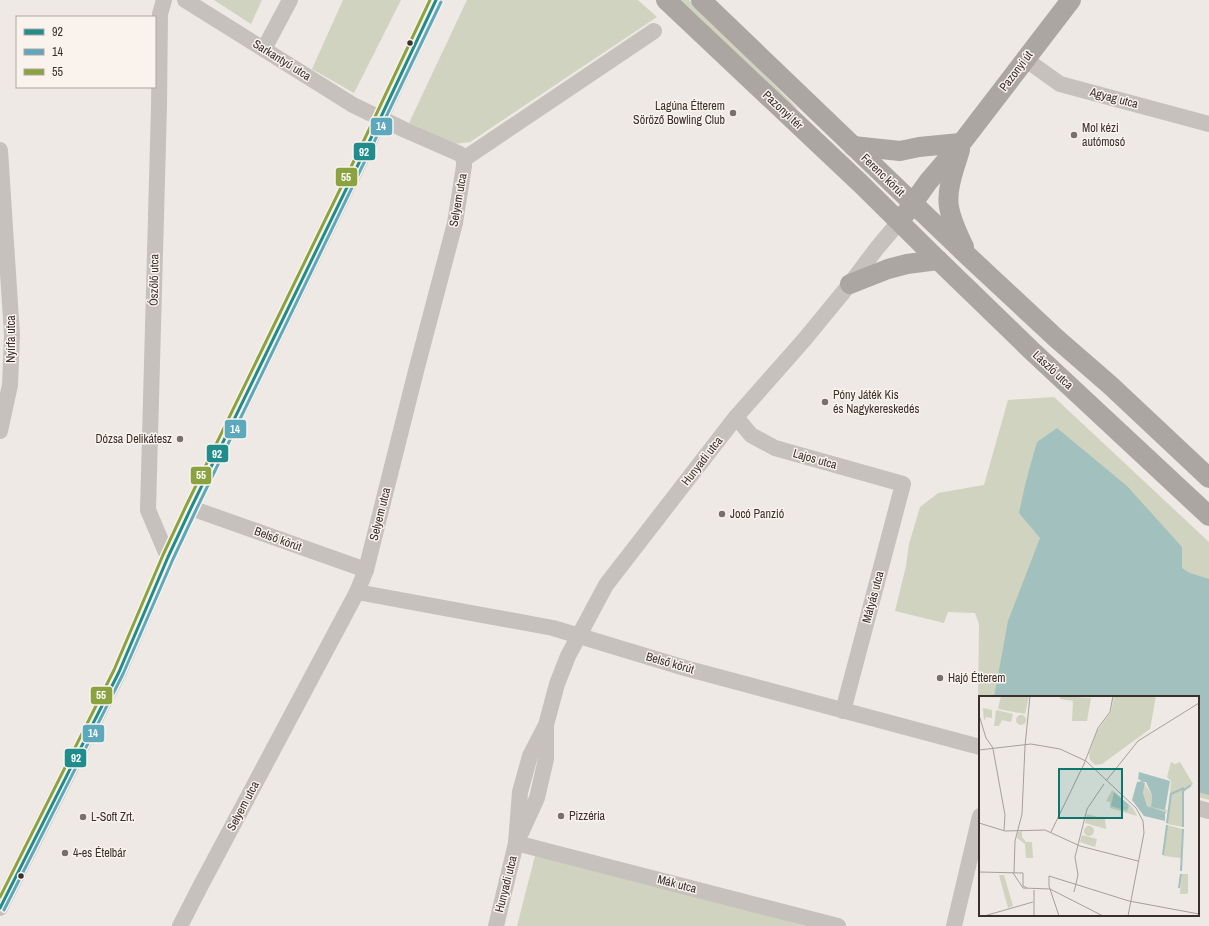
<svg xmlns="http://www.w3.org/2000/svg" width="1209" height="926" font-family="'Archivo Narrow',sans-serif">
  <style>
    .green { fill: #d0d3bf }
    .water { fill: #a1c0be }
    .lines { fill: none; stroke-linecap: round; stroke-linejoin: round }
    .minor { stroke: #c7c1bd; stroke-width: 16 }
    .major { stroke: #aca6a2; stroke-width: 20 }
    .bus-1-casing { stroke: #faf3ed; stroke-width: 6 }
    .bus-2-casing { stroke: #faf3ed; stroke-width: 6 }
    .bus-3-casing { stroke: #faf3ed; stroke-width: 6 }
    .bus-1 { stroke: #218c8c; stroke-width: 3 }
    .bus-2 { stroke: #5ea8bd; stroke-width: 3 }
    .bus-3 { stroke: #8aa240; stroke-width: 3 }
    .bus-dot { fill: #392f2b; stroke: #faf3ed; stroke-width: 1.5 }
    .poi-dot { fill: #78706c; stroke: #faf3ed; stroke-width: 1.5 }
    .labels { text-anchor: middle; stroke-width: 3; stroke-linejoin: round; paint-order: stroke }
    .street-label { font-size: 12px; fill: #392f2b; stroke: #faf3ed }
    .poi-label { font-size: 12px; fill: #392f2b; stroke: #faf3ed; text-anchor: start }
    .inset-river { fill: none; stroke: #a1c0be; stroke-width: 2 }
    .inset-road { fill: none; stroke: #a69f9a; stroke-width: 1 }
    .view { fill: #0f766e; fill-opacity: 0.15; stroke: #0f766e; stroke-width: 2 }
    .inset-edge { fill: none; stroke: #392f2b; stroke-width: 2 }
    .line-badge { stroke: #faf3ed; stroke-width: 1.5 }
    .badge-label { font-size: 11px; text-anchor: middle; font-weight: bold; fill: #fff }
  </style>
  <rect width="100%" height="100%" fill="#eee9e4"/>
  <g class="green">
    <polygon points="214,0 262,0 251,24"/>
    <polygon points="343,0 401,0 354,93 312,69"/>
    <polygon points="467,0 638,0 657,17 470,142 454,144 409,123"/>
    <polygon points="675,0 689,0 729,38 798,109 774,94"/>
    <polygon points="1054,397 1209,542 1209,800 1198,797 1198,697 980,697 980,729 979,728 978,704 979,624 975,613 948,612 944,623 895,611 906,566 909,544 920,507 938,493 984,485 1008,400"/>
    <polygon points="536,852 805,926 517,926"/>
  </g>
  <polygon class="water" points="1057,428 1127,486 1182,547 1182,568 1190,573 1209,579 1209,795 1198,792 1198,697 994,697 1008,621 1040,538 1019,513 1026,481 1037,442"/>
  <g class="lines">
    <g class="minor">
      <polyline points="164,0 160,14 159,106 148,510 168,557"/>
      <polyline points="264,49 290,0"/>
      <polyline points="1025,59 1060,84 1209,124"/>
      <polyline points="0,150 12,335 10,385 0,431"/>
      <polyline points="464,159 654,31"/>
      <polyline points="736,417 751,435 775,448 903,484 843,711"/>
      <polyline points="191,508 366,570"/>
      <polyline points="357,592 553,628 685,668 980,747"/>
      <polyline points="1198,808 1209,811"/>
      <polyline points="521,833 537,798 546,759 546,727"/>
      <polyline points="516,843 838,926"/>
      <polyline points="0,908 119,672 168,557 191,508 371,138 436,0"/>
      <polyline points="180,926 201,885 357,592 366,570 416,371 455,223 464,166 464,159 460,154 405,130 353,105 185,0"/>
      <polyline points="496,926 516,843 520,792 530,756 546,725 557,684 568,656 606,585 736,417 804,340 850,284 877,248 899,222"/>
      <polyline points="954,926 980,816"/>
    </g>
    <g class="major">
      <polyline points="666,0 860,183 938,260 1032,351 1209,516"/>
      <polyline points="701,0 968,256 1057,339 1110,385 1209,478"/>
      <polyline points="853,146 900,151 919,147 960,143"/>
      <path d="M 960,150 C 955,167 946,189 949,207 C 951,221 958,234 964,247"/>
      <polyline points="906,213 928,182 963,141 1071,0"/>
      <polyline points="850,284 888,269 907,264 938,260"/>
    </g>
    <g class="bus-1-casing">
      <polyline id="bus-1" points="0,908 119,672 168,557 191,508 371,138 436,0"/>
    </g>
    <g class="bus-2-casing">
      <polyline id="bus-2" points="4,910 123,674 173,559 196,510 375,140 441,2"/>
    </g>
    <g class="bus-3-casing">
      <polyline id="bus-3" points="0,897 114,670 163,555 186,506 366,136 430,0"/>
    </g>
    <use href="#bus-1" class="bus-1"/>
    <use href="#bus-2" class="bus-2"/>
    <use href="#bus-3" class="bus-3"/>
  </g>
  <g class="bus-dot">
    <circle cx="410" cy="43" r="3.5"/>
    <circle cx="21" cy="876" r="3.5"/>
  </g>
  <g class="poi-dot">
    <circle cx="733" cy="113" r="4"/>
    <circle cx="1074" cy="135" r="4"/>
    <circle cx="825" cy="402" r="4"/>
    <circle cx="180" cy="439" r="4"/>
    <circle cx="722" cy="514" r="4"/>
    <circle cx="940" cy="678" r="4"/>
    <circle cx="561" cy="816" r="4"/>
    <circle cx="83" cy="817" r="4"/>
    <circle cx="65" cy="853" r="4"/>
  </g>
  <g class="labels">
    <g class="street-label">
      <text transform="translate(282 60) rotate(32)" y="4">Sarkantyú utca</text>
      <text transform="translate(1016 71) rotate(-53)" y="4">Pazonyi út</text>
      <text transform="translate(1114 98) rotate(15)" y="4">Agyag utca</text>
      <text transform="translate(783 110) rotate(43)" y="4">Pazonyi tér</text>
      <text transform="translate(883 175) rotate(44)" y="4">Ferenc körút</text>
      <text transform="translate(458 200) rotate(-80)" y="4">Selyem utca</text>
      <text transform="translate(154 280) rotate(-89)" y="4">Ószőlő utca</text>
      <text transform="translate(11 339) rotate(-90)" y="4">Nyírfa utca</text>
      <text transform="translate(1053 370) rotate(43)" y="4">László utca</text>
      <text transform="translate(815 459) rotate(16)" y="4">Lajos utca</text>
      <text transform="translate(702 461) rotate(-52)" y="4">Hunyadi utca</text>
      <text transform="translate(380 514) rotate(-76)" y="4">Selyem utca</text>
      <text transform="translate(278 539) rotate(20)" y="4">Belső körút</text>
      <text transform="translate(873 597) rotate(-75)" y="4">Mátyás utca</text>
      <text transform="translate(670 663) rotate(16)" y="4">Belső körút</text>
      <text transform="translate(243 806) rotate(-62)" y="4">Selyem utca</text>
      <text transform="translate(506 884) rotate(-76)" y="4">Hunyadi utca</text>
      <text transform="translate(677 884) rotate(15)" y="4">Mák utca</text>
    </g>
    <g class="poi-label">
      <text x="725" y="110" text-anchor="end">Lagúna Étterem<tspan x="725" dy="14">Söröző Bowling Club</tspan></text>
      <text x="1082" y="132">Mol kézi<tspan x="1082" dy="14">autómosó</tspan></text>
      <text x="833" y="399">Póny Játék Kis<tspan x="833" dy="14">és Nagykereskedés</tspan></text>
      <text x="172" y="443" text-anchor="end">Dózsa Delikátesz</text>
      <text x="730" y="518">Jocó Panzió</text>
      <text x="948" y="682">Hajó Étterem</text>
      <text x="569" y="820">Pizzéria</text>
      <text x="91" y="821">L-Soft Zrt.</text>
      <text x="73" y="857">4-es Ételbár</text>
    </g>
  </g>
  <g transform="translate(979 696)">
    <rect width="220" height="220" fill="#eee9e4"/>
    <path d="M 22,0 L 50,0 L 46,18 L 19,13 ZM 81,0 L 112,2 L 108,25 L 82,25 L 93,25 L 94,5 L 81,3 ZM 135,0 L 177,0 L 171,33 L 123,68 L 116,69 L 111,64 L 110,58 L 118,35 L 132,16 ZM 4,12 L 13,14 L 13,22 L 7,21 L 5,25 ZM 17,14 L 34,18 L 32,26 L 23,24 L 20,30 L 15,30 ZM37 24a5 5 0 1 1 10 0a5 5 0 1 1-10 0ZM 192,66 L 196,68 L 201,66 L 214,88 L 204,95 L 204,131 L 188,128 L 192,85 L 188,81 ZM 164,85 L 173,99 L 172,110 L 188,114 L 187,118 L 168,110 L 164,97 L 166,89 ZM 133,94 L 154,112 L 158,120 L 131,112 L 131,106 L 127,105 ZM 108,118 L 126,123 L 127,133 L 106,127 ZM 188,129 L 203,133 L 202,162 L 185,160 ZM105 135a5 5 0 1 1 10 0a5 5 0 1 1-10 0ZM 43,135 L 43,141 L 47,146 L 53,146 L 54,162 L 47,162 L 46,148 L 38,142 L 39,136 ZM 103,139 L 118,143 L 116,151 L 101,146 ZM 203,178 L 209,178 L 209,197 L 207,198 L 201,198 ZM 20,179 L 25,179 L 34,210 L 29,212 Z" fill="#d0d3bf"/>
    <path d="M 160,76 L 191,85 L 186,114 L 172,111 L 173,99 L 167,86 L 163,86 L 166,87 L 164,97 L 168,110 L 186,116 L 186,125 L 165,120 L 153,104 L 158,86 L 163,85 L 159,83 ZM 135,96 L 150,109 L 148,115 L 132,110 Z" fill="#a1c0be"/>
    <path class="inset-river" d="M 188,127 L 192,98 L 205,92M 204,131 L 204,95 L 212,89M 184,159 L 188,129M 202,175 L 204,133M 200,192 L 202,178"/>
    <path class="inset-road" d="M 0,19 L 7,42 L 14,52M 46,50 L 51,0M 14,53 L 26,119 L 25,134M 0,54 L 52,48 L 81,53 L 107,65 L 157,112 L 164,125 L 165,137 L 149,220M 127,85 L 159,45 L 220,7M 0,127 L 26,135 L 66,134 L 101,150 L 159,165M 72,136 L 105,68 L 119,32 L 131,16 L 134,0M 0,176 L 44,177 L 44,190 L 48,192M 34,177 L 44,192 L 71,193M 35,177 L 36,145 L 43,118 L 46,50M 71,193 L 124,220M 55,194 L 55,220M 95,196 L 99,179 L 96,161 L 108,113 L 125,88M 150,205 L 220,218M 5,220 L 54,206M 80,220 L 70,190 L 70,180 L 150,205"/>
    <path class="view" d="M 80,73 L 143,73 L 143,122 L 80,122 Z"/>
    <rect width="220" height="220" class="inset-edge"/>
  </g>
  <g class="line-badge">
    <rect x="370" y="117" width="23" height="19" rx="4" fill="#5ea8bd"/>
    <rect x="353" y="142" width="23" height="19" rx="4" fill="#218c8c"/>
    <rect x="335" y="167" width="23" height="20" rx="4" fill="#8aa240"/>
    <rect x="224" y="419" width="23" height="20" rx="4" fill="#5ea8bd"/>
    <rect x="206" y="444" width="23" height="19" rx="4" fill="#218c8c"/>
    <rect x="190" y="466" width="22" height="19" rx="4" fill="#8aa240"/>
    <rect x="90" y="686" width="23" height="19" rx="4" fill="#8aa240"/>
    <rect x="82" y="724" width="23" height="19" rx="4" fill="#5ea8bd"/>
    <rect x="64" y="748" width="23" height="20" rx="4" fill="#218c8c"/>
  </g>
  <g class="badge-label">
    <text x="381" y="130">14</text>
    <text x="364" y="156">92</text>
    <text x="346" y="181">55</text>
    <text x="235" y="433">14</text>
    <text x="217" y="458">92</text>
    <text x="201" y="479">55</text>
    <text x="101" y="699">55</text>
    <text x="93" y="737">14</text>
    <text x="76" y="762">92</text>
  </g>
  <rect x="16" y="16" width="140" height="72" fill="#faf3ed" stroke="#ada59f"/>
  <rect x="24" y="29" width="20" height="6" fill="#218c8c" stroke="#ada59f"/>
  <text x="52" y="36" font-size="12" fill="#392f2b">92</text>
  <rect x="24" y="49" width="20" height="6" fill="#5ea8bd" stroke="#ada59f"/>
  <text x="52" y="56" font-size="12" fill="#392f2b">14</text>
  <rect x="24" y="69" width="20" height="6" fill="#8aa240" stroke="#ada59f"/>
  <text x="52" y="76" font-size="12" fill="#392f2b">55</text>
</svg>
